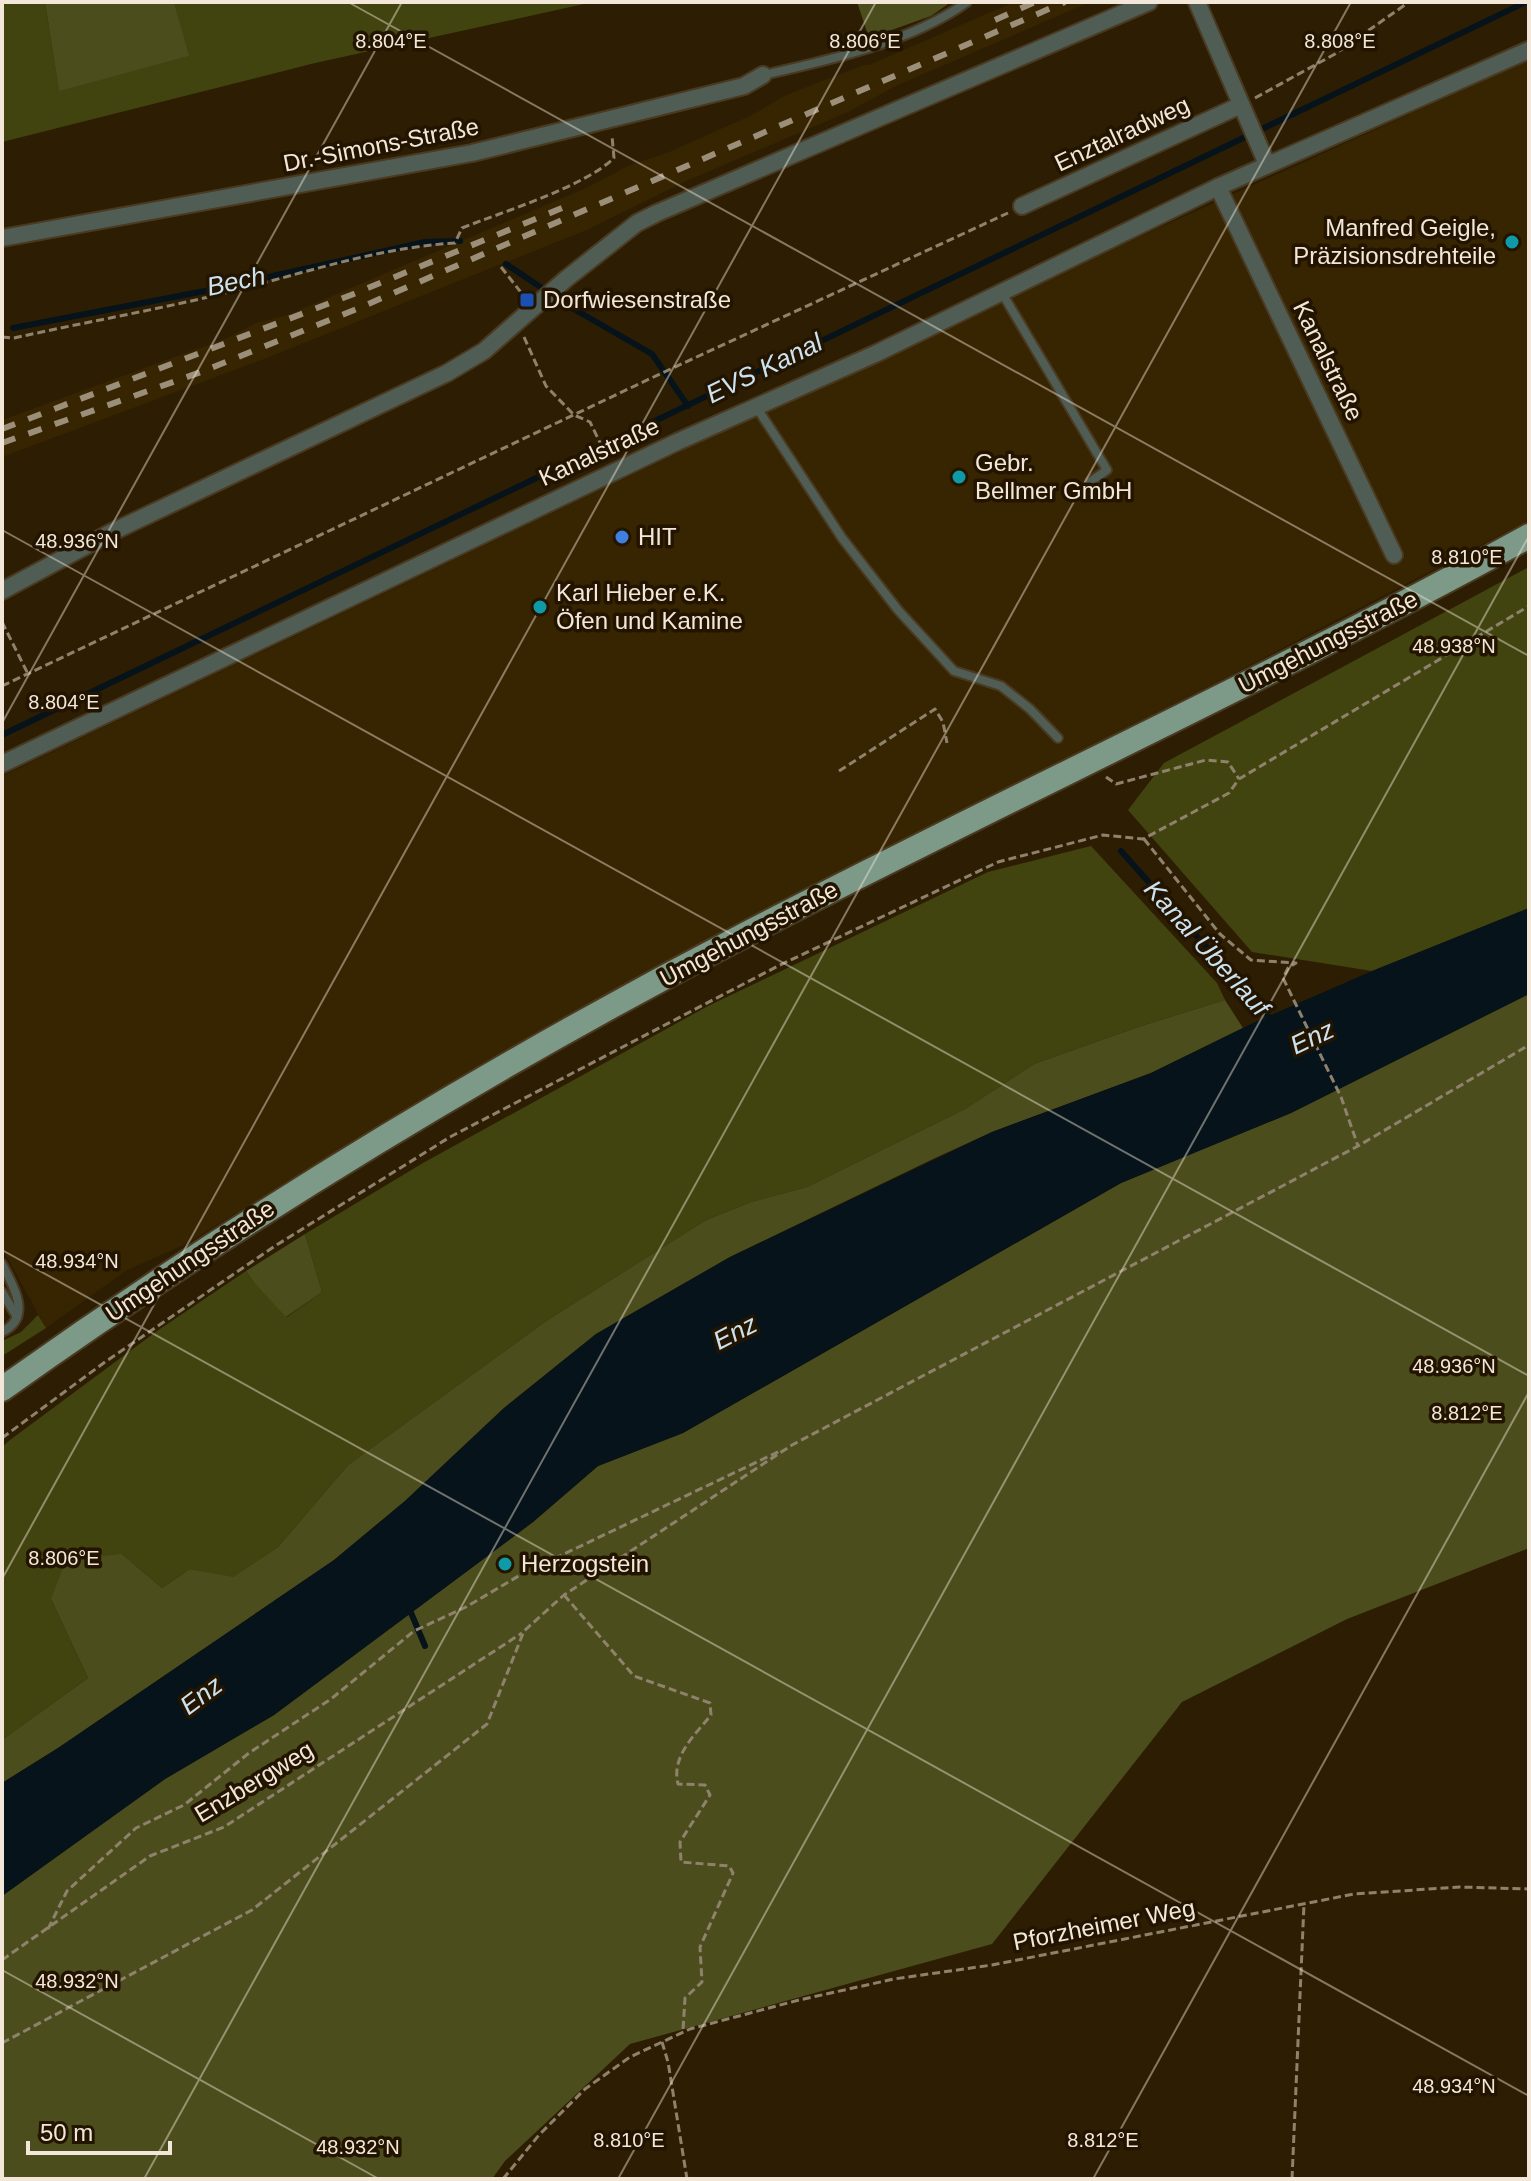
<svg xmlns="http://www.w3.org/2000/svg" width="1531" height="2181" font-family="Arial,sans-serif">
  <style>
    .built { fill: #372400 }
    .green { fill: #424410 }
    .forest { fill: #4b4d1c }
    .water { fill: #06131a }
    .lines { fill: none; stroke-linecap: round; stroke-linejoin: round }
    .stream { stroke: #06131a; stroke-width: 6 }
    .lane-casing { stroke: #493a21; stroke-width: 12 }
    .street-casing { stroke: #493a21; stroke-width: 20 }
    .primary-casing { stroke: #493a21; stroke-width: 28 }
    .path { stroke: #8f826d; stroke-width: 3; stroke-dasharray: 8 4; stroke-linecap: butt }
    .lane { stroke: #505d55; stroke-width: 8 }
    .street { stroke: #505d55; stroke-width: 16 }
    .primary { stroke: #7d9988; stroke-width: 24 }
    .rail { stroke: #9b8f7a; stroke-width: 6; stroke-dasharray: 14 14; stroke-linecap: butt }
    .ticks { fill: none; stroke: #f2e7d8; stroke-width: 2; stroke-opacity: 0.45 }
    .culture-dot { fill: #0f9aa8; stroke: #231400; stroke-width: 3 }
    .transit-dot { fill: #1a4fb4; stroke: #231400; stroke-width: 3 }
    .shop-dot { fill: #3f7fe0; stroke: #231400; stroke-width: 3 }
    .labels { text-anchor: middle; stroke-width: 7; stroke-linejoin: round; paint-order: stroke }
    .street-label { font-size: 24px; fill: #f2e7d8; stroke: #231400 }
    .poi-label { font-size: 24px; fill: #f2e7d8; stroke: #231400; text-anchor: start }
    .water-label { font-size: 26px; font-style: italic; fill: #cce2ef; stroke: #231400 }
    .ticks-label { font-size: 20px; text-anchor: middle; fill: #f2e7d8; stroke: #231400; stroke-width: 7; stroke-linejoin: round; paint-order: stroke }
  </style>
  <rect width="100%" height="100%" fill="#2d1e03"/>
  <g class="built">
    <polygon points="1014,2 1090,2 898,85 848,112 684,182 589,229 264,359 2,457 2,420 227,338 256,323 285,316 586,188 628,166 669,152 752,115 786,95 864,65 869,65"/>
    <polygon points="1529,60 1529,520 1223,679 730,928 643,975 391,1118 186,1244 127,1270 46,1328 2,1248 2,776 958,319"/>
  </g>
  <g class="green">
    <polygon points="14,2 45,2 59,90 188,56 174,2 593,2 315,63 2,142 2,5"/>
    <polygon points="1529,567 1529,908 1372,971 1252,952 1128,810 1164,763"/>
    <polygon points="1091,846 1217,983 1225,1000 1138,1027 1034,1064 965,1109 807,1187 751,1202 706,1220 549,1319 348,1465 278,1547 232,1578 190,1569 162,1588 122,1554 51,1599 88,1678 2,1740 2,1447 10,1440 157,1331 246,1271 255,1284 287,1317 322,1292 305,1234 423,1163 708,1006 988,872"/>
    <polygon points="38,1315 46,1328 2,1356 2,1341 21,1332"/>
  </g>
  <g class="forest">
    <polygon points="45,2 174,2 189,56 59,91"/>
    <polygon points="857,2 951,2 931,16 869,38"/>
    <polygon points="1529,994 1529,1548 1347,1619 1182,1702 992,1944 630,2044 505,2161 492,2179 2,2179 2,1896 165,1779 274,1715 533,1522 598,1466 683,1433 1121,1183 1291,1113"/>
    <polygon points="1225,1000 1243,1028 1151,1073 992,1132 933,1159 730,1257 596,1334 504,1408 405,1501 334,1560 58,1748 2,1783 2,1740 88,1678 51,1599 66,1560 122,1554 162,1588 190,1569 233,1577 278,1547 348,1465 549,1319 706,1220 751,1202 807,1187 965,1109 1034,1064 1138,1027"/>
    <polygon points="305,1234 322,1292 286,1317 255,1284 246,1271"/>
  </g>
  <polygon class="water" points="1529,908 1529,994 1291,1113 1121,1183 683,1433 598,1466 533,1522 274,1715 165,1779 2,1896 2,1783 58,1748 334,1560 405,1501 504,1408 596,1334 730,1257 992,1132 1151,1073 1253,1023 1372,971"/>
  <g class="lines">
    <g class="stream">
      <polyline points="506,264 545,290"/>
      <polyline points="565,304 652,354 688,406"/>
      <polyline points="13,328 210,290 425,242 460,241"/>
      <polyline points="2,735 1526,2"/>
      <polyline points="1121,851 1273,1022"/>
      <polyline points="409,1608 425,1646"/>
    </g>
    <g class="lane-casing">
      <g id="lane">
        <path d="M 763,75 C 830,60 911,42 967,2"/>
        <polyline points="1002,293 1107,470 1090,482"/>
        <polyline points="757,408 842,538 898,610 954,671 1001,686 1030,709 1058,738"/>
        <path d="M 2,1264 C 13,1285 33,1317 2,1332"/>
        <polyline points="2,1292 17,1317"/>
      </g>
    </g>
    <g class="street-casing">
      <g id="street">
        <polyline points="1197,2 1267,164"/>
        <polyline points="1218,187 1394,555"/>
        <polyline points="1022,206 1241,105"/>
        <polyline points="2,238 472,153 744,86 763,75"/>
        <polyline points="2,591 110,533 447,373 484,351 566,279 637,223 657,213 1149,2"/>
        <polyline points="2,764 677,442 875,354 1218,187 1529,50"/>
      </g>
    </g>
    <g class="primary-casing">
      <path id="primary" d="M 2,1389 C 241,1219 492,1066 752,931 C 1010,797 1274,676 1529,536"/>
    </g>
    <g class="path">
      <polyline points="1255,98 1335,54 1409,2"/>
      <polyline points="501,267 523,295"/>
      <path d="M 2,337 L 14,338 C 81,323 150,311 217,295 C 296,276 373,248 455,243 L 462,228 C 502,212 584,187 614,158 L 612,136"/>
      <polyline points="524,337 546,386 574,415 590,422 606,455"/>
      <polyline points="2,622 28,674"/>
      <polyline points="2,686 662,373 1008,213"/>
      <polyline points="839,771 935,709 943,722 947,743"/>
      <polyline points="1106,777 1116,784 1206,760 1228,762 1239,779"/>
      <polyline points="1144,839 1220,934 1251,960 1296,963 1288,968 1283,978 1341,1097 1358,1146"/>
      <polyline points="2,1438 105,1362 275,1246 450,1137 778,966 998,862 1103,835 1143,839 1229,793 1239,779 1529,606"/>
      <path d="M 564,1595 L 634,1676 L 710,1703 L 711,1715 C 695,1735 671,1756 678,1784 L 705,1785 L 710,1795 L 680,1842 L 681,1862 L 729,1866 L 733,1873 L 700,1947 L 702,1982 L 685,1998 L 683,2030"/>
      <polyline points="48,1929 67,1891 136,1828 184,1805 249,1753 331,1699 414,1631 466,1607 522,1574 782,1450"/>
      <polyline points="2,1960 150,1856 224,1827 522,1633"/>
      <polyline points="662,2042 668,2062 687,2179"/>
      <polyline points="2,2043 252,1910 487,1724 524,1631 564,1595 792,1445 1358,1146 1529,1045"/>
      <polyline points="503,2179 539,2135 585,2089 630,2057 690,2029 799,2000 894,1979 992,1965 1354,1894 1460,1887 1529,1889"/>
      <polyline points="1292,2179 1304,1904"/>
    </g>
    <use href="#lane" class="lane"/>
    <use href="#street" class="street"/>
    <use href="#primary" class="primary"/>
    <g class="rail">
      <polyline points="995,20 1035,2"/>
      <polyline points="2,429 351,295 562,208"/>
      <polyline points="2,443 201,372 359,308 1065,2"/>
    </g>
  </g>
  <path class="ticks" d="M 348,2 L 1529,656M 2,530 L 1529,1376M 2,723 L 402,2M 2,1250 L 1529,2096M 2,1579 L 876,2M 2,1970 L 379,2179M 144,2179 L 1351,2M 618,2179 L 1529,536M 1093,2179 L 1529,1392"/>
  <g class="culture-dot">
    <circle cx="1512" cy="242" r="8"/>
    <circle cx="959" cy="477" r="8"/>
    <circle cx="540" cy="607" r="8"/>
    <circle cx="505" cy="1564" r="8"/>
  </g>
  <rect class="transit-dot" x="519" y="292" width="16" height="16" rx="4"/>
  <circle class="shop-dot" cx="622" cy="537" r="8"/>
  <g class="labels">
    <g class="street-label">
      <text transform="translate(1122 134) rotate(-25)" y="8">Enztalradweg</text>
      <text transform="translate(381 145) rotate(-11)" y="8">Dr.-Simons-Straße</text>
      <text transform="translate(1328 361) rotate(64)" y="8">Kanalstraße</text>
      <text transform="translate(599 452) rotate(-25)" y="8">Kanalstraße</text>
      <text transform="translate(1328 642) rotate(-27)" y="8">Umgehungsstraße</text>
      <text transform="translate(749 934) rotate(-28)" y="8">Umgehungsstraße</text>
      <text transform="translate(190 1261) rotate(-34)" y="8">Umgehungsstraße</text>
      <text transform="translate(254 1782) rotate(-31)" y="8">Enzbergweg</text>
      <text transform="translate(1104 1925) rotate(-11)" y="8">Pforzheimer Weg</text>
    </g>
    <g class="poi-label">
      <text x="1496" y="236" text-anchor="end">Manfred Geigle,<tspan x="1496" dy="28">Präzisionsdrehteile</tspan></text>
      <text x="543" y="308">Dorfwiesenstraße</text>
      <text x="975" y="471">Gebr.<tspan x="975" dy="28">Bellmer GmbH</tspan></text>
      <text x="638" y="545">HIT</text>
      <text x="556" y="601">Karl Hieber e.K.<tspan x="556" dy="28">Öfen und Kamine</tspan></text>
      <text x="521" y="1572">Herzogstein</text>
    </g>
    <g class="water-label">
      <text transform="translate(236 281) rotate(-12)" y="9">Bech</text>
      <text transform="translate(764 368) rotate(-26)" y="9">EVS Kanal</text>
      <text transform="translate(1207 948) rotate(48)" y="9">Kanal Überlauf</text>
      <text transform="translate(1312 1037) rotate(-25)" y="9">Enz</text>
      <text transform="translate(735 1332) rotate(-27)" y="9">Enz</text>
      <text transform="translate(201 1695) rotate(-37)" y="9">Enz</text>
    </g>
  </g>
  <g class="ticks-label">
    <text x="391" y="48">8.804°E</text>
    <text x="865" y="48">8.806°E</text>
    <text x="1340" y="48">8.808°E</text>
    <text x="77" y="548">48.936°N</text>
    <text x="1467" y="564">8.810°E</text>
    <text x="1454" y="653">48.938°N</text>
    <text x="64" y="709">8.804°E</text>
    <text x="77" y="1268">48.934°N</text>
    <text x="1454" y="1373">48.936°N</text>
    <text x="1467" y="1420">8.812°E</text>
    <text x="64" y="1565">8.806°E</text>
    <text x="77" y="1988">48.932°N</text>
    <text x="1454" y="2093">48.934°N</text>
    <text x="629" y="2147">8.810°E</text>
    <text x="1103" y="2147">8.812°E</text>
    <text x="358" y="2154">48.932°N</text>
  </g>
  <rect width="1531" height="2181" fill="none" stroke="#f2e7d8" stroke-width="8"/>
  <path d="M28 2141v12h142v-12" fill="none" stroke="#f2e7d8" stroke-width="4"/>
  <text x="40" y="2141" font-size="24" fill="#f2e7d8" stroke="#231400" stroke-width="6" paint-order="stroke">50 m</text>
</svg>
